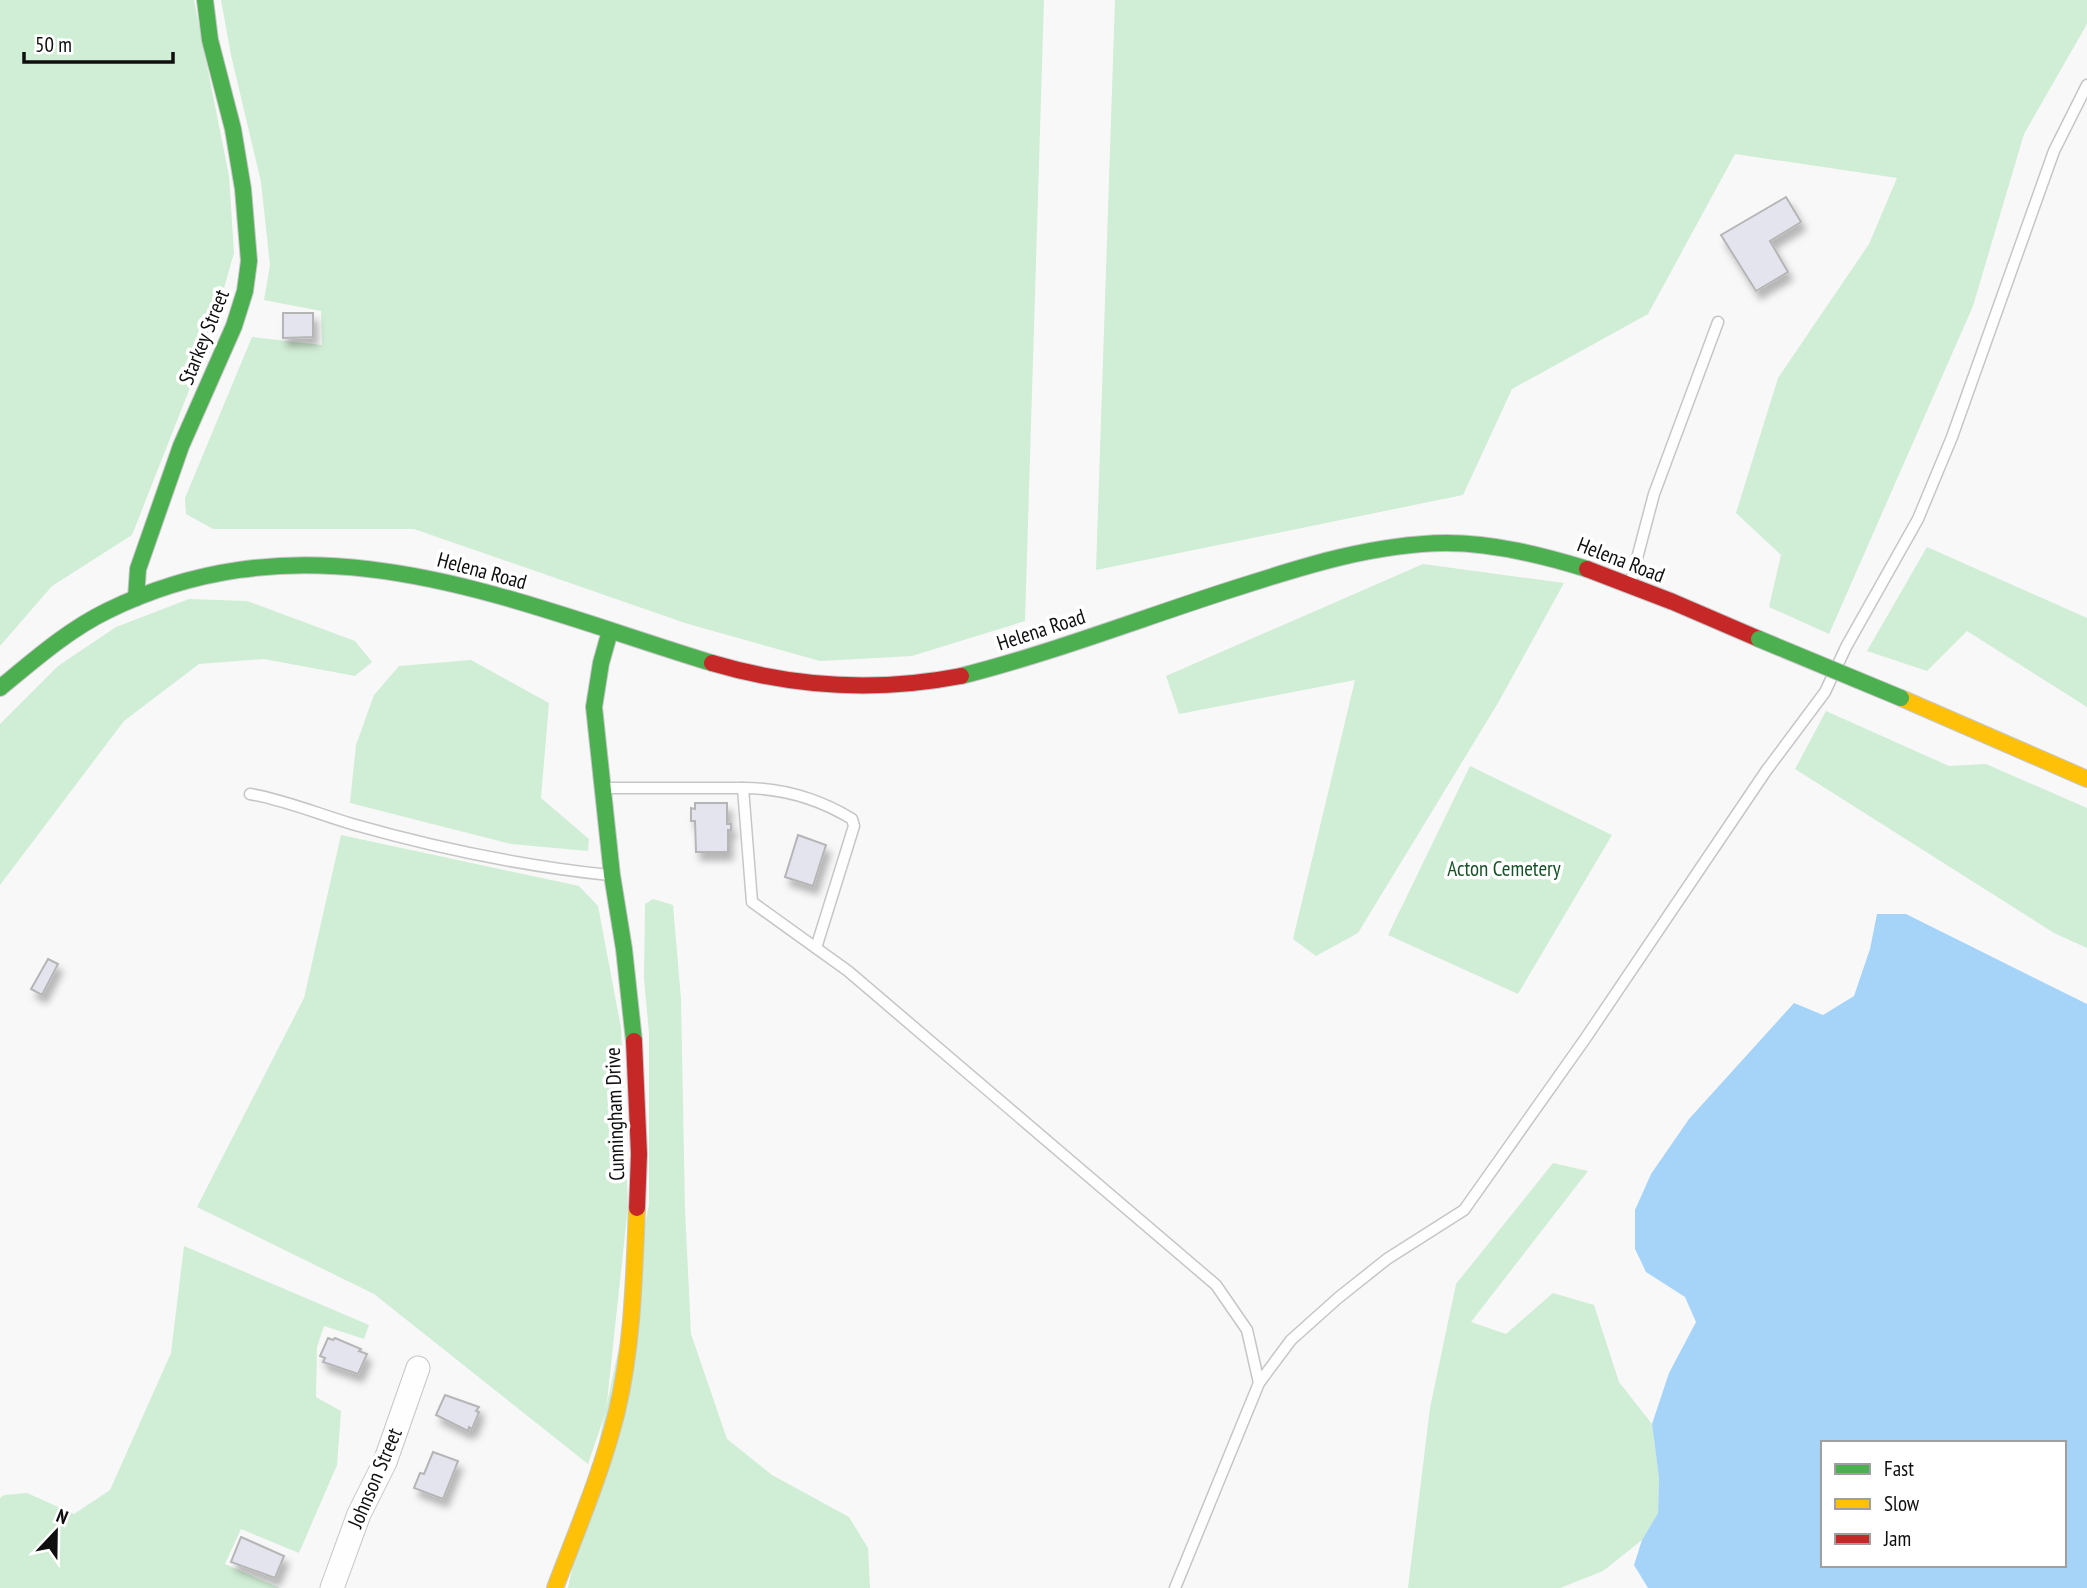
<svg xmlns="http://www.w3.org/2000/svg" width="2087" height="1588" font-family="'PT Sans Narrow',sans-serif">
  <style>
    .green { fill: #d0edd5 }
    .water { fill: #a5d4f8; fill-rule: evenodd }
    .building { fill: #e4e4ee; stroke: #b5b5b6; stroke-width: 2; filter: url(#shadow) }
    .lines { fill: none; stroke-linecap: round; stroke-linejoin: round }
    .lane-casing { stroke: #c6c6c8; stroke-width: 13 }
    .street-casing { stroke: #c6c6c8; stroke-width: 25 }
    .fast-casing { stroke: #c6c6c8; stroke-width: 18 }
    .slow-casing { stroke: #c6c6c8; stroke-width: 18 }
    .jam-casing { stroke: #c6c6c8; stroke-width: 18 }
    .lane { stroke: #fefefe; stroke-width: 10 }
    .street { stroke: #fefefe; stroke-width: 23 }
    .fast { stroke: #4caf50; stroke-width: 16 }
    .slow { stroke: #ffc107; stroke-width: 16 }
    .jam { stroke: #c62828; stroke-width: 16 }
    .fast-bridge-casing { stroke: #c6c6c8; stroke-width: 18; stroke-linecap: butt }
    .fast-bridge { stroke: #4caf50; stroke-width: 16 }
    .labels { text-anchor: middle; stroke-width: 7; stroke-linejoin: round; paint-order: stroke }
    .street-label { font-size: 21px; fill: #0f0f10; stroke: #fff }
    .park-label { font-size: 21px; fill: #165127; stroke: #fff }
  </style>
  <defs>
    <filter id="shadow"><feDropShadow dx="4.5" dy="8" stdDeviation="3.5" flood-color="#0004"/></filter>
  </defs>
  <rect width="100%" height="100%" fill="#f8f8f9"/>
  <g class="green">
    <polygon points="0,0 194,0 229,176 234,253 210,337 132,535 52,586 0,646"/>
    <polygon points="221,0 1044,0 1025,621 912,656 820,661 688,624 414,529 213,529 186,514 185,498 252,337 322,345 321,311 264,300 270,265 261,182 231,55"/>
    <polygon points="1115,0 2087,0 2087,24 2024,134 1973,306 1829,634 1769,607 1781,555 1736,513 1778,378 1869,244 1897,178 1735,154 1648,314 1512,389 1463,495 1096,570"/>
    <polygon points="1927,547 2087,618 2087,707 1967,631 1927,671 1867,651"/>
    <polygon points="1423,564 1564,583 1498,703 1358,933 1316,956 1293,939 1355,680 1179,714 1166,676"/>
    <polygon points="189,599 247,601 355,641 372,662 355,676 264,659 199,664 124,721 0,885 0,724 58,666 116,627"/>
    <polygon points="471,660 549,703 541,798 589,839 588,851 511,844 350,803 356,745 374,695 399,666"/>
    <polygon points="1826,711 1949,766 1986,764 2087,808 2087,948 2054,933 1795,769"/>
    <polygon points="1470,766 1612,835 1518,994 1388,935"/>
    <polygon points="341,835 579,886 598,906 621,1028 628,1207 606,1411 588,1464 374,1294 197,1207 304,998"/>
    <polygon points="653,899 673,905 681,999 685,1209 691,1334 727,1439 772,1475 849,1517 868,1548 870,1588 568,1588 649,1205 649,1033 644,979 645,904"/>
    <polygon points="1553,1163 1588,1171 1471,1322 1506,1334 1553,1293 1594,1305 1619,1382 1652,1424 1659,1478 1658,1513 1642,1540 1603,1571 1560,1588 1408,1588 1430,1408 1456,1284"/>
    <polygon points="184,1246 369,1325 364,1339 324,1326 317,1347 316,1397 341,1411 337,1465 299,1553 241,1529 225,1564 280,1588 0,1588 0,1498 4,1495 27,1493 74,1514 110,1490 171,1353"/>
  </g>
  <path class="water" d="M 1877,914 L 1906,914 L 2087,1004 L 2087,1588 L 1648,1588 L 1634,1565 L 1642,1540 L 1658,1513 L 1659,1478 L 1652,1424 L 1669,1373 L 1696,1322 L 1685,1297 L 1646,1272 L 1635,1249 L 1635,1210 L 1651,1174 L 1689,1119 L 1794,1003 L 1823,1015 L 1854,996 L 1870,949 ZM 1823,1443 L 2064,1443 L 2064,1565 L 1823,1565 Z"/>
  <g class="building">
    <polygon points="1786,197 1801,222 1770,241 1788,272 1756,291 1721,235"/>
    <polygon points="283,313 313,313 313,337 283,338"/>
    <polygon points="695,803 727,803 727,824 731,824 731,830 728,830 728,852 696,852 695,821 691,821 691,808 695,809"/>
    <polygon points="798,835 826,845 813,886 785,877"/>
    <polygon points="48,959 58,964 42,995 31,989"/>
    <polygon points="328,1338 333,1340 335,1338 361,1349 359,1351 367,1354 358,1374 323,1362 325,1358 320,1356"/>
    <polygon points="445,1395 479,1407 476,1411 479,1412 472,1429 469,1427 468,1431 436,1415"/>
    <polygon points="433,1452 458,1461 443,1499 414,1488 420,1473 424,1474"/>
    <polygon points="241,1537 284,1556 275,1578 231,1562"/>
  </g>
  <g class="lines">
    <g class="lane-casing">
      <g id="lane">
        <polyline points="1631,581 1654,494 1718,322"/>
        <polyline points="605,788 743,788 752,902 848,971 1216,1285 1247,1330 1259,1383"/>
        <path d="M 743,788 C 781,788 819,799 852,819 L 854,826 L 816,948"/>
        <path d="M 250,794 C 285,800 318,814 352,824 C 436,848 523,866 609,875"/>
        <polyline points="1175,1588 1259,1383 1291,1340 1338,1298 1387,1259 1464,1210 1585,1039 1766,771 1825,692 1846,647 1918,519 1952,437 2054,151 2087,85"/>
      </g>
    </g>
    <g class="street-casing">
      <polyline id="street" points="332,1588 359,1514 385,1462 418,1368"/>
    </g>
    <g class="fast-casing">
      <g id="fast">
        <polyline points="136,598 138,569 181,446 234,326 245,291 249,261 243,189 233,129 210,40 205,0"/>
        <polyline points="610,631 601,663 594,707 612,875 624,949 634,1041"/>
        <path d="M 961,676 C 1056,652 1147,616 1239,587 C 1307,565 1374,544 1446,543 C 1494,543 1542,555 1587,569"/>
        <path d="M 0,688 C 34,660 68,630 107,611 C 315,509 509,601 712,663"/>
      </g>
    </g>
    <g class="slow-casing">
      <g id="slow">
        <polyline points="1901,698 2087,779"/>
        <path d="M 555,1588 C 577,1530 602,1472 617,1411 C 633,1344 634,1276 637,1208"/>
      </g>
    </g>
    <g class="jam-casing">
      <g id="jam">
        <polyline points="1587,569 1673,602 1759,639"/>
        <path d="M 712,663 C 793,687 878,692 961,676"/>
        <polyline points="634,1041 639,1154 637,1208"/>
      </g>
    </g>
    <use href="#lane" class="lane"/>
    <use href="#street" class="street"/>
    <use href="#fast" class="fast"/>
    <use href="#slow" class="slow"/>
    <use href="#jam" class="jam"/>
    <g class="fast-bridge-casing">
      <polyline id="fast-bridge" points="1759,639 1901,698"/>
    </g>
    <use href="#fast-bridge" class="fast-bridge"/>
  </g>
  <g class="labels">
    <g class="street-label">
      <text transform="translate(204 337) rotate(-68)" y="7">Starkey Street</text>
      <text transform="translate(1621 560) rotate(21)" y="7">Helena Road</text>
      <text transform="translate(482 571) rotate(15)" y="7">Helena Road</text>
      <text transform="translate(1041 630) rotate(-18)" y="7">Helena Road</text>
      <text transform="translate(615 1114) rotate(-92)" y="7">Cunningham Drive</text>
      <text transform="translate(375 1478) rotate(-67)" y="7">Johnson Street</text>
    </g>
    <g class="park-label">
      <text x="1504" y="876">Acton Cemetery</text>
    </g>
  </g>
  <rect x="1821" y="1441" width="245" height="126" fill="#ffffff" stroke="#9f9f9f" stroke-width="2"/>
  <rect x="1835" y="1464" width="35" height="10" fill="#4caf50" stroke="#9f9f9f" stroke-width="2"/>
  <text x="1884" y="1476" font-size="21" fill="#0f0f10">Fast</text>
  <rect x="1835" y="1499" width="35" height="10" fill="#ffc107" stroke="#9f9f9f" stroke-width="2"/>
  <text x="1884" y="1511" font-size="21" fill="#0f0f10">Slow</text>
  <rect x="1835" y="1534" width="35" height="10" fill="#c62828" stroke="#9f9f9f" stroke-width="2"/>
  <text x="1884" y="1546" font-size="21" fill="#0f0f10">Jam</text>
  <g transform="translate(56 1532) rotate(22)" stroke="#ffffff" stroke-width="5" paint-order="stroke">
  <path d="M0-5L12 26L0 18L-12 26Z" fill="#0f0f10"/>
  <text y="-10" font-size="19" font-weight="bold" text-anchor="middle" fill="#0f0f10">N</text>
  </g>
  <path d="M24 52v10h149v-10" fill="none" stroke="#0f0f10" stroke-width="3.5"/>
  <text x="35" y="52" font-size="21" fill="#0f0f10" stroke="#ffffff" stroke-width="5" paint-order="stroke">50 m</text>
</svg>
